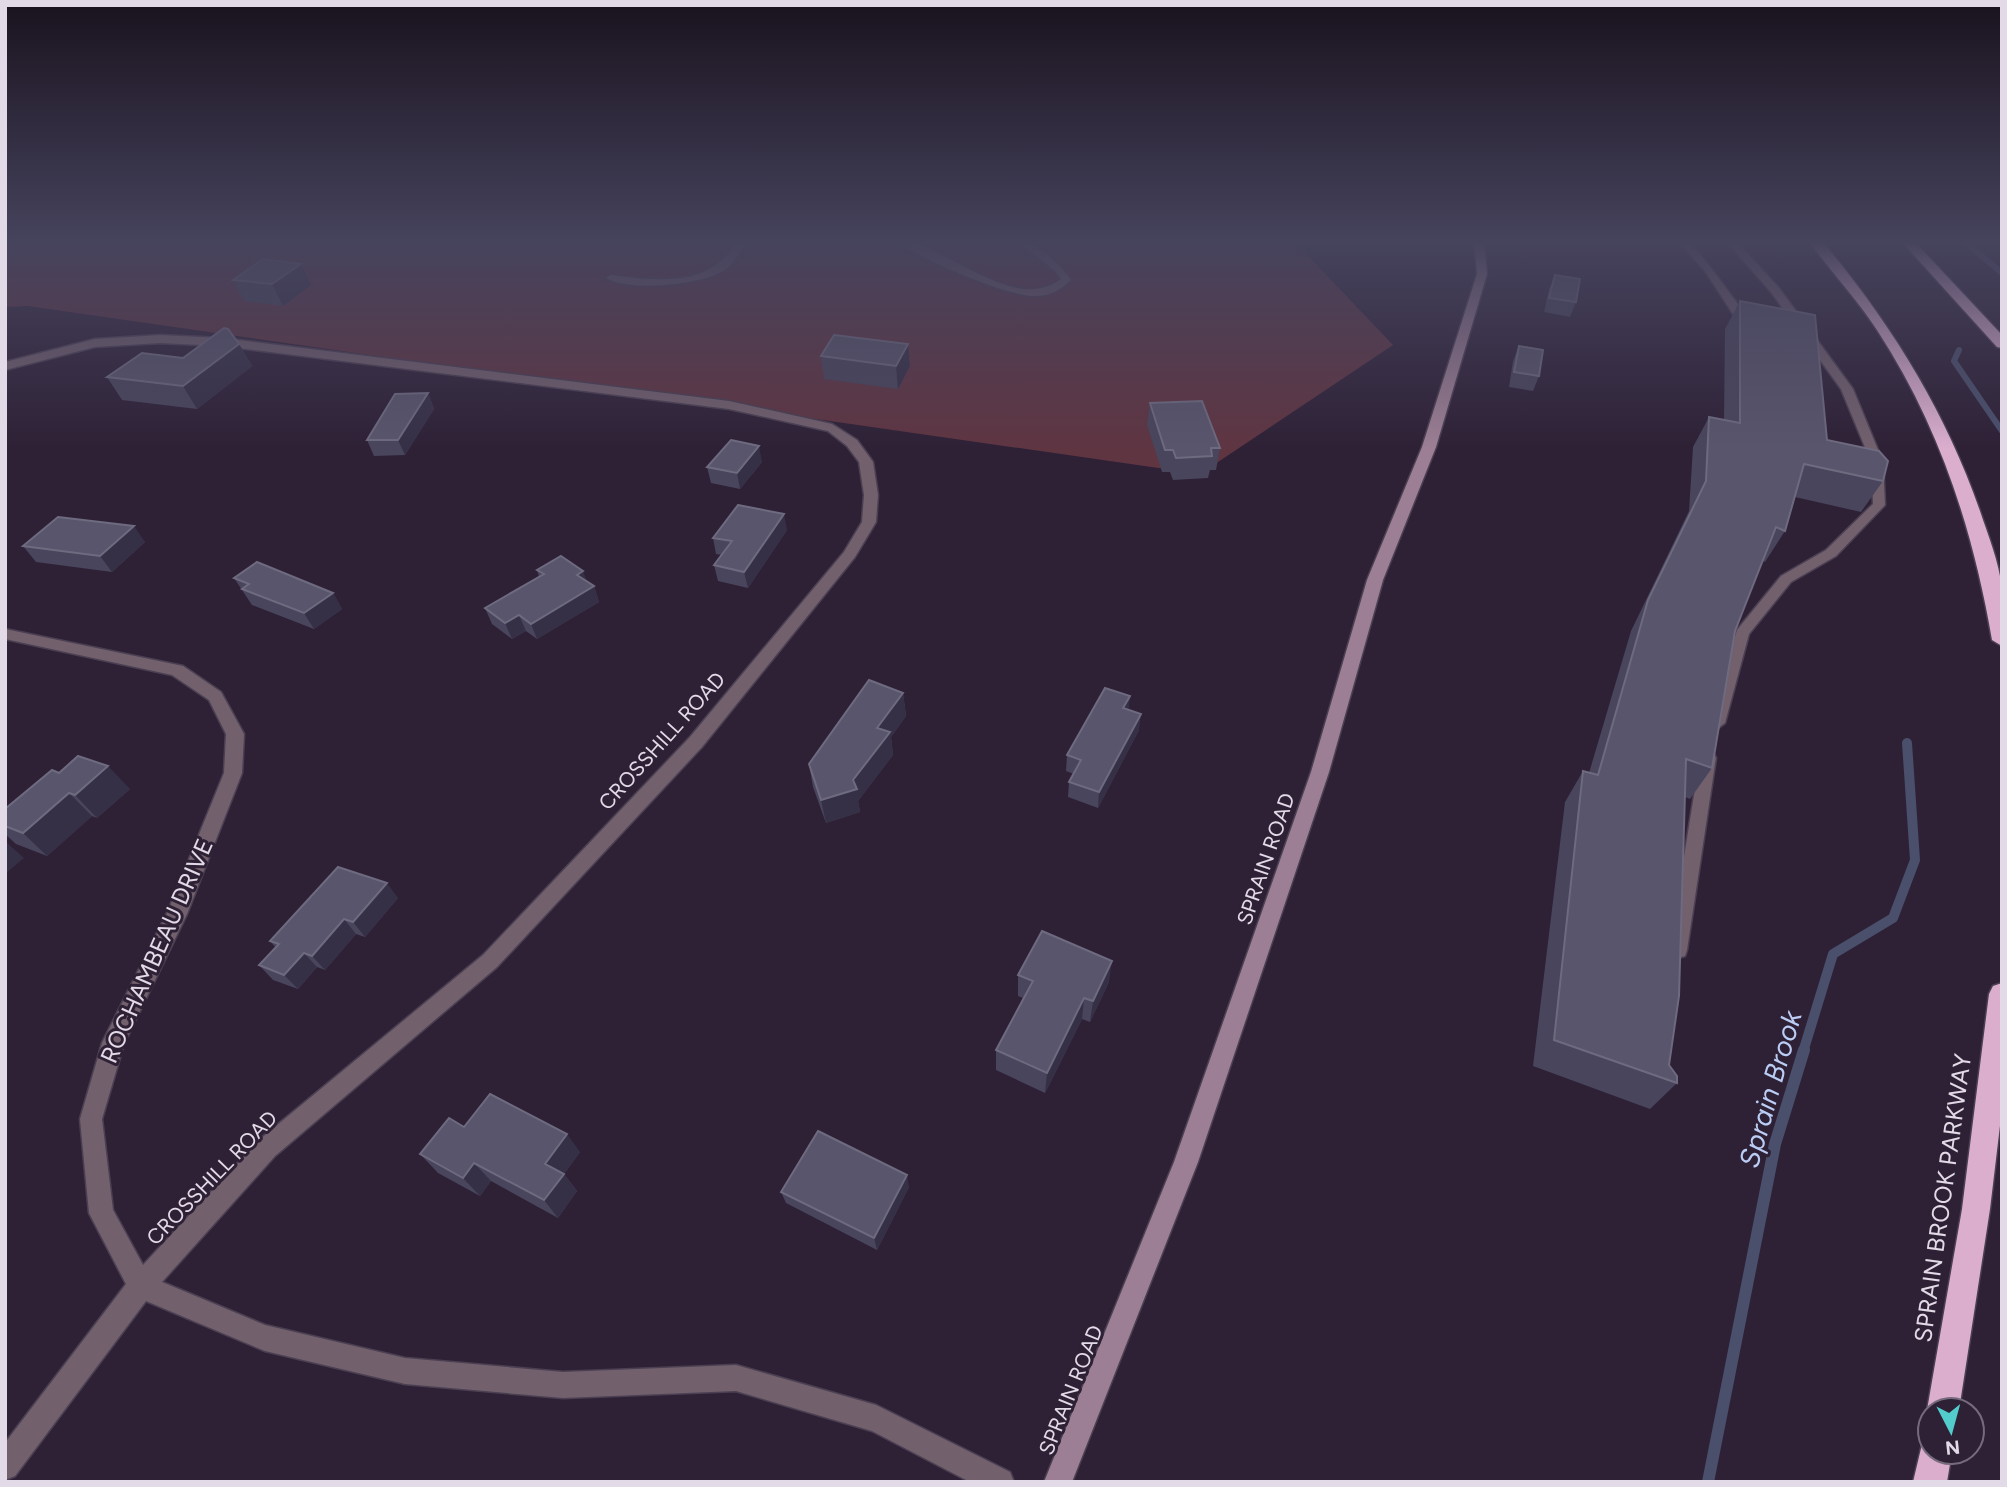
<svg xmlns="http://www.w3.org/2000/svg" width="2007" height="1487" font-family="Figtree,sans-serif">
  <style>
    .green { fill: #5f3542 }
    .lines { fill: none; stroke-linecap: round; stroke-linejoin: round }
    .stream-far2 { stroke: #4a4f6b; stroke-width: 6 }
    .stream-far1 { stroke: #4a4f6b; stroke-width: 10 }
    .stream { stroke: #4a4f6b; stroke-width: 12 }
    .lane-casing { stroke: #4b3f52; stroke-width: 3 }
    .street-casing { stroke: #4b3f52; stroke-width: 3 }
    .secondary-casing { stroke: #4b3f52; stroke-width: 3 }
    .highway-casing { stroke: #4b3f52; stroke-width: 3 }
    .lane { fill: #72606d; fill-rule: evenodd }
    .street { fill: #72606d; fill-rule: evenodd }
    .secondary { fill: #9c7f94; fill-rule: evenodd }
    .highway { fill: #dbaece; fill-rule: evenodd }
    .wall { fill: #48455c }
    .shaded-wall { fill: #363047 }
    .building { fill: #58556c; stroke: #6e6a7f; stroke-width: 2 }
    .labels { text-anchor: middle; stroke-width: 6; stroke-linejoin: round; paint-order: stroke }
    .street-label { font-size: 21px; fill: #e3dae8; stroke: #2e2136 }
    .near-street-label { font-size: 24px; fill: #e3dae8; stroke: #2e2136 }
    .near-water-label { font-size: 28px; font-style: italic; fill: #bbcdf4; stroke: #2e2136 }
  </style>
  <rect width="100%" height="100%" fill="#2e2136"/>
  <polygon class="green" points="5,241 1294,241 1393,345 1200,474 28,306 5,307"/>
  <g class="lines">
    <g class="stream-far2">
      <polyline points="1964,241 2002,273"/>
      <polyline points="1959,350 1954,361 2002,431"/>
    </g>
    <polyline class="stream-far1" points="1803,1052 1833,954 1893,918 1915,860 1907,743"/>
    <polyline class="stream" points="1708,1482 1775,1144 1804,1050"/>
    <g class="lane-casing">
      <g id="lane">
        <path d="M 737,241 L 747,241 C 740,252 735,263 723,271 C 701,285 628,292 606,278 L 611,275 C 657,281 711,288 737,241 Z"/>
        <path d="M 896,241 C 944,240 1012,316 1061,279 L 1055,271 L 1016,241 C 1037,241 1059,264 1071,280 C 1060,291 1048,297 1032,296 C 1002,294 920,259 896,241 Z"/>
        <path d="M 1678,241 L 1688,241 C 1713,267 1731,298 1754,324 L 1753,326 L 1745,326 L 1735,317 L 1705,271 Z"/>
        <polygon points="1726,241 1736,241 1779,288 1853,389 1883,462 1885,505 1836,556 1791,582 1749,634 1725,723 1717,729 1709,723 1737,630 1781,576 1826,550 1873,504 1871,462 1841,389 1771,292"/>
        <polygon points="1708,752 1714,754 1716,758 1687,950 1685,956 1678,958 1671,956 1669,950 1700,758 1702,754"/>
      </g>
    </g>
    <g class="street-casing">
      <polygon id="street" points="160,335 222,338 729,401 832,424 857,440 873,462 878,495 876,522 855,557 702,747 497,967 275,1156 162,1282 265,1325 405,1358 563,1372 736,1365 876,1405 1010,1472 1014,1482 970,1482 872,1431 736,1391 563,1398 405,1384 265,1351 146,1301 15,1476 5,1480 5,1443 126,1284 89,1213 80,1119 102,1043 167,913 224,773 226,734 209,700 172,675 5,639 5,629 183,666 221,692 244,734 242,773 187,914 124,1044 102,1119 113,1210 143,1265 259,1140 483,955 690,737 844,552 862,522 864,495 859,462 847,446 828,431 729,409 222,346 160,343 95,347 5,370 5,362 95,339"/>
    </g>
    <g class="secondary-casing">
      <polygon id="secondary" points="1474,241 1484,241 1487,274 1436,447 1383,580 1329,772 1198,1162 1072,1482 1044,1482 1174,1162 1311,772 1367,580 1422,447 1477,274"/>
    </g>
    <g class="highway-casing">
      <g id="highway">
        <path d="M 1809,241 L 1822,241 C 1890,322 1945,410 1980,511 C 1988,535 1999,562 2002,588 C 2004,607 2002,627 2002,646 L 1992,640 C 1973,529 1939,425 1877,330 C 1857,299 1830,271 1809,241 Z"/>
        <polygon points="1901,241 1914,241 2002,335 2002,348 1997,347"/>
        <polygon points="2002,983 2002,1109 1990,1209 1959,1410 1930,1410 1930,1418 1927,1410 1962,1209 1989,994 1993,986"/>
        <polygon points="1930,1438 1930,1452 1952,1452 1947,1482 1913,1482 1923,1440"/>
      </g>
    </g>
    <use href="#lane" class="lane"/>
    <use href="#street" class="street"/>
    <use href="#secondary" class="secondary"/>
    <use href="#highway" class="highway"/>
  </g>
  <g class="wall">
    <polygon points="301,264 311,285 283,306 244,301 233,280"/>
    <polygon points="1555,275 1576,302 1570,317 1544,312 1549,289"/>
    <polygon points="1740,301 1827,440 1883,481 1861,512 1795,497 1785,531 1765,562 1763,561 1735,631 1712,768 1690,799 1685,797 1669,1065 1677,1083 1650,1109 1533,1066 1565,802 1583,771 1589,773 1631,631 1689,511 1693,447 1709,417 1724,419 1725,329"/>
    <polygon points="239,344 252,366 197,409 122,400 107,377"/>
    <polygon points="908,344 910,366 898,389 824,379 821,356"/>
    <polygon points="1519,346 1539,376 1533,391 1509,387 1513,361"/>
    <polygon points="428,393 434,409 405,455 374,456 367,440"/>
    <polygon points="1150,403 1220,448 1216,470 1210,470 1208,478 1173,480 1170,472 1162,472 1147,425"/>
    <polygon points="762,462 740,489 711,483 707,467"/>
    <polygon points="787,530 748,588 718,581 714,565 722,555 716,554 713,538"/>
    <polygon points="145,542 112,572 36,562 23,546"/>
    <polygon points="537,570 587,581 594,586 599,602 537,639 526,631 512,639 492,624 485,608 539,577"/>
    <polygon points="234,578 333,593 342,609 314,629 252,605"/>
    <polygon points="903,693 906,716 891,737 893,755 858,801 860,812 826,823 813,787 809,764"/>
    <polygon points="1130,696 1128,710 1139,730 1098,808 1068,797 1069,782 1074,774 1066,771 1067,755"/>
    <polygon points="59,773 130,789 97,818 92,816 47,856 16,844 5,834 5,809"/>
    <polygon points="398,898 365,937 356,934 325,970 317,967 298,989 273,980 259,965 276,948 270,941"/>
    <polygon points="1018,975 1109,982 1090,1022 1082,1019 1045,1093 996,1070 996,1050 1023,998 1018,996"/>
    <polygon points="464,1127 580,1152 564,1174 577,1191 558,1218 491,1181 480,1196 438,1173 420,1154"/>
    <polygon points="909,1187 877,1250 786,1203 781,1192"/>
  </g>
  <g class="shaded-wall">
    <polygon points="301,264 311,285 283,306 272,284"/>
    <polygon points="239,344 252,366 197,409 183,386"/>
    <polygon points="908,344 910,366 898,389 896,366"/>
    <polygon points="428,393 434,409 405,455 398,440"/>
    <polygon points="759,446 762,462 740,489 737,473"/>
    <polygon points="784,514 787,530 748,588 744,572"/>
    <polygon points="134,526 145,542 112,572 100,556"/>
    <polygon points="583,571 589,587 577,575"/>
    <polygon points="594,586 599,602 537,639 531,624"/>
    <polygon points="333,593 342,609 314,629 304,613"/>
    <polygon points="519,615 526,631 512,639 505,623"/>
    <polygon points="903,693 906,716 891,737 893,755 858,801 860,812 826,823 821,800 853,780 877,728"/>
    <polygon points="1130,696 1128,712 1123,708"/>
    <polygon points="1141,714 1139,730 1098,808 1099,792"/>
    <polygon points="108,766 130,789 97,818 75,795"/>
    <polygon points="69,793 92,816 47,856 23,833"/>
    <polygon points="5,841 24,858 5,874"/>
    <polygon points="387,883 398,898 365,937 353,922"/>
    <polygon points="344,919 356,934 325,970 312,956"/>
    <polygon points="304,953 317,967 298,989 284,975"/>
    <polygon points="1112,961 1109,982 1090,1022 1093,1001"/>
    <polygon points="1084,998 1082,1019 1045,1093 1047,1073"/>
    <polygon points="567,1134 580,1152 564,1174 577,1191 558,1218 544,1200 545,1164"/>
    <polygon points="474,1163 491,1181 480,1196 463,1178"/>
    <polygon points="907,1175 909,1187 877,1250 874,1238"/>
  </g>
  <g class="building">
    <polygon points="263,259 301,264 272,284 233,280"/>
    <polygon points="1555,275 1580,279 1576,302 1549,298"/>
    <polygon points="1740,301 1815,315 1827,440 1879,451 1888,461 1883,481 1804,464 1785,531 1776,527 1735,631 1712,768 1686,759 1679,996 1669,1065 1677,1076 1677,1083 1554,1040 1583,771 1598,775 1648,600 1706,481 1709,417 1740,423"/>
    <polygon points="224,328 228,329 239,344 183,386 107,377 142,353 183,358"/>
    <polygon points="834,335 908,344 896,366 821,356"/>
    <polygon points="1519,346 1543,350 1539,376 1514,372"/>
    <polygon points="428,393 398,440 367,440 395,394"/>
    <polygon points="1202,401 1220,448 1211,448 1212,456 1176,458 1173,450 1165,450 1150,403"/>
    <polygon points="731,440 759,446 737,473 707,467"/>
    <polygon points="738,505 784,514 744,572 714,565 732,541 713,538"/>
    <polygon points="58,517 134,526 100,556 23,546"/>
    <polygon points="561,556 583,571 577,575 594,586 531,624 519,615 505,623 485,608 544,574 537,570"/>
    <polygon points="257,562 333,593 304,613 242,589 249,584 234,578"/>
    <polygon points="869,680 903,693 877,728 890,732 853,780 857,789 821,800 809,764"/>
    <polygon points="1105,688 1130,696 1123,708 1141,714 1099,792 1069,782 1081,760 1067,755"/>
    <polygon points="78,756 108,766 75,795 69,793 23,833 5,826 5,809 52,770 59,773"/>
    <polygon points="338,867 387,883 353,922 344,919 312,956 304,953 284,975 259,965 279,944 270,941"/>
    <polygon points="1042,931 1112,961 1093,1001 1084,998 1047,1073 996,1050 1033,981 1018,975"/>
    <polygon points="490,1094 567,1134 545,1164 564,1174 544,1200 474,1163 463,1178 420,1154 449,1118 464,1127"/>
    <polygon points="818,1131 907,1175 874,1238 781,1192"/>
  </g>
  <linearGradient id="sky" x2="0" y2="1"><stop stop-color="#19121e"/><stop offset="0.54" stop-color="#46435d"/><stop offset="1" stop-color="#46435d" stop-opacity="0"/></linearGradient>
  <rect width="2007" height="449" fill="url(#sky)"/>
  <g class="labels">
    <g class="street-label">
      <text transform="translate(662 741) rotate(-48)" y="7">CROSSHILL ROAD</text>
      <text transform="translate(1266 859) rotate(-71)" y="7">SPRAIN ROAD</text>
      <text transform="translate(212 1178) rotate(-46)" y="7">CROSSHILL ROAD</text>
      <text transform="translate(1071 1390) rotate(-68)" y="7">SPRAIN ROAD</text>
    </g>
    <g class="near-street-label">
      <text transform="translate(157 951) rotate(-66)" y="8">ROCHAMBEAU DRIVE</text>
      <text transform="translate(1943 1198) rotate(-82)" y="8">SPRAIN BROOK PARKWAY</text>
    </g>
    <g class="near-water-label">
      <text transform="translate(1770 1089) rotate(-74)" y="10">Sprain Brook</text>
    </g>
  </g>
  <rect width="2007" height="1487" fill="none" stroke="#e3dae8" stroke-width="14"/>
  <g transform="translate(1951 1431) rotate(174)"><circle r="33" fill="#2e2136" stroke="#766b7d" stroke-width="2"/>
  <path d="M0-5L12 26L0 18L-12 26Z" fill="#53cdcb"/>
  <text y="-10" font-size="19" font-weight="bold" text-anchor="middle" fill="#e3dae8">N</text>
  </g>
</svg>
